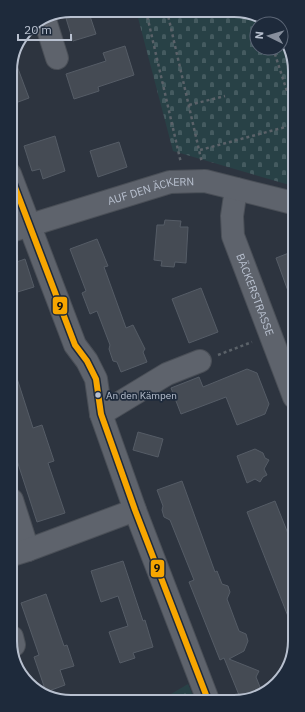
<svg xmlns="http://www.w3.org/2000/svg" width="305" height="712" font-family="'IBM Plex Sans',sans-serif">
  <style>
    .grass { fill: url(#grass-tufts) }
    .cemetery { fill: url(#cemetery-stones) }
    .building { fill: #454b54; stroke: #555c66 }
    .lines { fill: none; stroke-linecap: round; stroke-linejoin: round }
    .minor-casing { stroke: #4a4f57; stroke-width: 24 }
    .path { stroke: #5b6269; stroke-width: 2.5; stroke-dasharray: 3 3; stroke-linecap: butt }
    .minor { stroke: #5e636c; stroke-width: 22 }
    .bus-1-casing { stroke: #1e2a3b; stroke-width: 9 }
    .bus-1 { stroke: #f7a600; stroke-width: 6 }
    .bus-dot { fill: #b8c0cf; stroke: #1e2a3b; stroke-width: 1.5 }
    .labels { text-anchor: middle; stroke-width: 3.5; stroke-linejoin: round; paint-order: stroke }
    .bus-label { font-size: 10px; fill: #b8c0cf; stroke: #1e2a3b; text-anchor: start }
    .street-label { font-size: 11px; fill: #b8c0cf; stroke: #1e2a3b }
    .rim { fill: none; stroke: #b8c0cf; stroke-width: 2 }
    .line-badge { stroke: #1e2a3b; stroke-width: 1.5 }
    .pale-badge-label { font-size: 11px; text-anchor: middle; font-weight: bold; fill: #111 }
  </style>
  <defs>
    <pattern id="grass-tufts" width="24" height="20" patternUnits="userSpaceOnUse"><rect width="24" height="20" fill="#284146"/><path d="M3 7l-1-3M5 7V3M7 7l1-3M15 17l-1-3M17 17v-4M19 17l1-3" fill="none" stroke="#455b60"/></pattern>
    <pattern id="cemetery-stones" width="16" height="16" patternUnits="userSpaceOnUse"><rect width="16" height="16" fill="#284146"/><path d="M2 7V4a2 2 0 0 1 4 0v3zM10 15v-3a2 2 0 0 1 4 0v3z" fill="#455b60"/></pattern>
  </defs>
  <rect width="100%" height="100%" fill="#2d343f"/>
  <polygon class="grass" points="188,684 195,700 166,700 171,694"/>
  <polygon class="cemetery" points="136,10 246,11 270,24 257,24 257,48 281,48 281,35 293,56 293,186 173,151"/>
  <g class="building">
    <polygon points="79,10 88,10 96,34 73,41 65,15"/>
    <polygon points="125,46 134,75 98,87 99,91 74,99 66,74 106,61 103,53"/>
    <polygon points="14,58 29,98 10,105 10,67"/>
    <polygon points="55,136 65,171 43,179 40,169 32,171 24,146"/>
    <polygon points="119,142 127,167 98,177 90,151"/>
    <polygon points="165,220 181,221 180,227 188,227 186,263 175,262 174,267 161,266 162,261 154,260 157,225 164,225"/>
    <polygon points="97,239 108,266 104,267 126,328 133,325 145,349 143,352 147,362 121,372 117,362 113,361 109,349 110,345 97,311 90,314 82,293 86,291 70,249"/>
    <polygon points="294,251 294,302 292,302 276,258"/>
    <polygon points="25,259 34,287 11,294 11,264"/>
    <polygon points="201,288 218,332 189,343 172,299"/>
    <polygon points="14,369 33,428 42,425 54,461 48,463 65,513 37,522 11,442 11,370"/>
    <polygon points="247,369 257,373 269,404 265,414 237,425 226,397 181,414 171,388 199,377 203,387"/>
    <polygon points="138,432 163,439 158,457 133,450"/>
    <polygon points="255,449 263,453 265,458 269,460 264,469 267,475 263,477 260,482 255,479 247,483 237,456"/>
    <polygon points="182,481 215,572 217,571 222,584 228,586 230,592 227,599 239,631 246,634 248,641 244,651 229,659 259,671 256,677 262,692 244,700 241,700 224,658 220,660 189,582 194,580 170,520 164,517 162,510 163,506 157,490"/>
    <polygon points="275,501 295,551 293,629 247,512"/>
    <polygon points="123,561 143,621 145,620 153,647 133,653 135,658 120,663 109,632 128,626 118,596 101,602 91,571"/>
    <polygon points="46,594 64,646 67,645 74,666 60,670 65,685 46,692 34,657 39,655 21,603"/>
  </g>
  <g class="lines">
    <g class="minor-casing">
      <g id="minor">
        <polyline points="45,20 57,58"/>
        <polyline points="10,174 75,345 87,361 96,379 101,414 135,510 208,700"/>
        <path id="s1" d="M 236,189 L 232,216 L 233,236 L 294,397"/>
        <path id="s2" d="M 11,231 L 170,182 L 205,181 L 293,203"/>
        <polyline points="101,414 167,374 200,361"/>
        <polyline points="12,500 28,550"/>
        <polyline points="12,555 28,550 135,510"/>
        <polyline points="12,637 14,645"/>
      </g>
    </g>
    <g class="path">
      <polyline points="146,11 181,163"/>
      <polyline points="167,11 202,163"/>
      <polyline points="265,21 265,24"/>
      <polyline points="273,48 293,110"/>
      <polyline points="189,105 225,96"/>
      <polyline points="200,150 293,125"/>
      <polyline points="218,355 252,342"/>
    </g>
    <use href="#minor" class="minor"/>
    <g class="bus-1-casing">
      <polyline id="bus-1" points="10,174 75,345 87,361 96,379 101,414 135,510 208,700"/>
    </g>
    <use href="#bus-1" class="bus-1"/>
  </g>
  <circle class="bus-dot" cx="98" cy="395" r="3.5"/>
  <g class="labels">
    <g class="bus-label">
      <text x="106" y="399">An den Kämpen</text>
    </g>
    <g class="street-label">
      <text dy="4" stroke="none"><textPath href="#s2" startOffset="146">AUF DEN ÄCKERN</textPath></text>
      <text dy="4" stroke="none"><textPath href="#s1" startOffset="110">BÄCKERSTRASSE</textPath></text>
    </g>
  </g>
  <path d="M0 0H305V712H0ZM71 17H234A54 54 0 0 1 288 71V641A54 54 0 0 1 234 695H71A54 54 0 0 1 17 641V71A54 54 0 0 1 71 17Z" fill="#1e2a3b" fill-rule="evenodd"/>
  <path class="rim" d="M71 17H234A54 54 0 0 1 288 71V641A54 54 0 0 1 234 695H71A54 54 0 0 1 17 641V71A54 54 0 0 1 71 17Z"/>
  <g class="line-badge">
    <rect x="52" y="296" width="16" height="19" rx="4" fill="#f7a600"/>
    <rect x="150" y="559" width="15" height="19" rx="4" fill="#f7a600"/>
  </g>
  <g class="pale-badge-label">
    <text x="60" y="310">9</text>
    <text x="157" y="572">9</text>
  </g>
  <g transform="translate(269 36) rotate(275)"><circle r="19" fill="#1e2a3b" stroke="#5c6676"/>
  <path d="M0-3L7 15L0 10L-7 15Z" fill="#878f9d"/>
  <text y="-6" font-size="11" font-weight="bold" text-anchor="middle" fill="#b8c0cf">N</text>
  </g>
  <path d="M18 34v6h53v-6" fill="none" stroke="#b8c0cf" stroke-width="2"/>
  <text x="24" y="34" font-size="12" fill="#b8c0cf" stroke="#1e2a3b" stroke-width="3" paint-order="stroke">20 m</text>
</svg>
